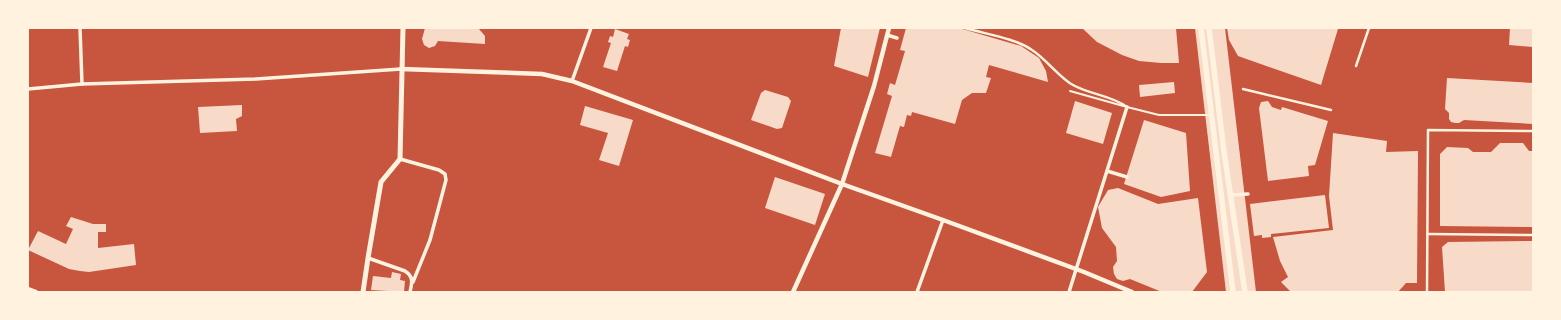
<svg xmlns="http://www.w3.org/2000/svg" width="1561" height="320" font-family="Jost,sans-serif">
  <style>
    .building { fill: #f7dbc8 }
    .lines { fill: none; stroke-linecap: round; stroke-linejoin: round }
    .service { stroke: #fff3e0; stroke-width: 2 }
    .pedestrian { stroke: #fff3e0; stroke-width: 2.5 }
    .minor { stroke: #fff3e0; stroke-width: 3.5 }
    .tertiary { stroke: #fff3e0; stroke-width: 4.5 }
    .secondary { stroke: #fff3e0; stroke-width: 5 }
    .primary { stroke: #fff3e0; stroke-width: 5.5 }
  </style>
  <rect width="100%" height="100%" fill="#c8553d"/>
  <g class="building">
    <polygon points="425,28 482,28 479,29 485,36 485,44 438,41 435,46 429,48 424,45 422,39"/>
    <polygon points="841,28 880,28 868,77 834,66"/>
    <polygon points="906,28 959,28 1021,46 1039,58 1046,71 1048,82 989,65 986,77 991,78 986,93 972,93 962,100 955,124 912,112 911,116 907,115 904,127 900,126 891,157 875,153 892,96 887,94 890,83 895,85 905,51 900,50"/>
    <polygon points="1082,28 1176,28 1179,63 1161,63 1139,61 1122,55 1097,42"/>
    <polygon points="1195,28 1225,28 1256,292 1226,292"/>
    <polygon points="1227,28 1336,28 1338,29 1321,85 1238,56 1229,40"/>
    <polygon points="1510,28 1533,28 1533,47 1509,45"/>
    <polygon points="615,29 629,34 627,39 630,40 628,47 625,46 617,71 603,67 611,43 608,42 610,36 613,37"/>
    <polygon points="1447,78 1533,83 1533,124 1464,120 1459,123 1455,123 1451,122 1449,119 1449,113 1445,109"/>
    <polygon points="1174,82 1175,93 1140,97 1139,85"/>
    <polygon points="765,90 788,97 791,101 782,128 777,129 751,120 761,93"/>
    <polygon points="1075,101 1112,113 1103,144 1066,133"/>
    <polygon points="1268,101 1272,107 1281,110 1282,107 1328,121 1315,165 1308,166 1309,176 1268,181 1259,108 1261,102"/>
    <polygon points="242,105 242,116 236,119 237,131 200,133 198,107"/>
    <polygon points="585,106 633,120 619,166 599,160 608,133 580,125"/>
    <polygon points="1144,120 1186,133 1190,191 1161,197 1124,184"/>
    <polygon points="1333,133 1387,141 1386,152 1418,151 1417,283 1406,283 1398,292 1291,292 1281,282 1288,277 1280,261 1273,237 1333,230 1329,196"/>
    <polygon points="1500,143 1523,143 1529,151 1533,151 1533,227 1440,226 1440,154 1447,147 1468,148 1473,152 1491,152"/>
    <polygon points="775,177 825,194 815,225 765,208"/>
    <polygon points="1118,188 1158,204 1198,198 1207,272 1192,292 1162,292 1130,279 1123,281 1117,279 1114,274 1113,267 1117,261 1116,247 1102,228 1098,207 1108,190"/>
    <polygon points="1325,195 1329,228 1271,234 1271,237 1262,238 1262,235 1254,236 1250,204"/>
    <polygon points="71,217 93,224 106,224 106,232 98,232 98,248 134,244 136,265 89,272 80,271 69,269 28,250 38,231 66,244 73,229 66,226"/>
    <polygon points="1533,241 1533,292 1445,292 1442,247 1448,242"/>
    <polygon points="392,272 401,274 400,280 405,281 404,292 371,290 373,276 391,278"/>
  </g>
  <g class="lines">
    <polyline class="service" points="1070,91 1127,107 1159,115 1210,115"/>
    <g class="pedestrian">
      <path d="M 965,28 C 985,34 1015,38 1032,50 C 1046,59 1060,78 1073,85 C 1091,95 1111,95 1127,107"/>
      <polyline points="1356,66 1369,28"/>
      <polyline points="1243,89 1331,110"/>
      <polyline points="1428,234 1533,235"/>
      <polyline points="1427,292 1428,130 1533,131"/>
    </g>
    <g class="minor">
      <polyline points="80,28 82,84"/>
      <polyline points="887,35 897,38"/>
      <polyline points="572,81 591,28"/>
      <polyline points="28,89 82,84 256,79 401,69"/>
      <polyline points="400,159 439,170 445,174 446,180 430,240 413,282"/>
      <polyline points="1107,171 1127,177"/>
      <polyline points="1231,195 1248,194"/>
      <path d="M 368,258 L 405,271 C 414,277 412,283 410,292"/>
      <polyline points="917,292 943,220"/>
      <polyline points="1069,292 1127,107"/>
    </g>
    <g class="tertiary">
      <polyline points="401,69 542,74 572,81 842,184 943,220 1084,272 1132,292"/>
      <polyline points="28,289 36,292"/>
      <polyline points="793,292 842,184 874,86 889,28"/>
    </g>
    <polyline class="secondary" points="363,292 368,258 381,182 400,159 403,28"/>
    <g class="primary">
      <polyline points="1201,28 1233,292"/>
      <polyline points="1209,28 1224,152 1245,292"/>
    </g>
  </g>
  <rect width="1561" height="320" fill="none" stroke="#fff3e0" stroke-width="58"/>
</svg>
